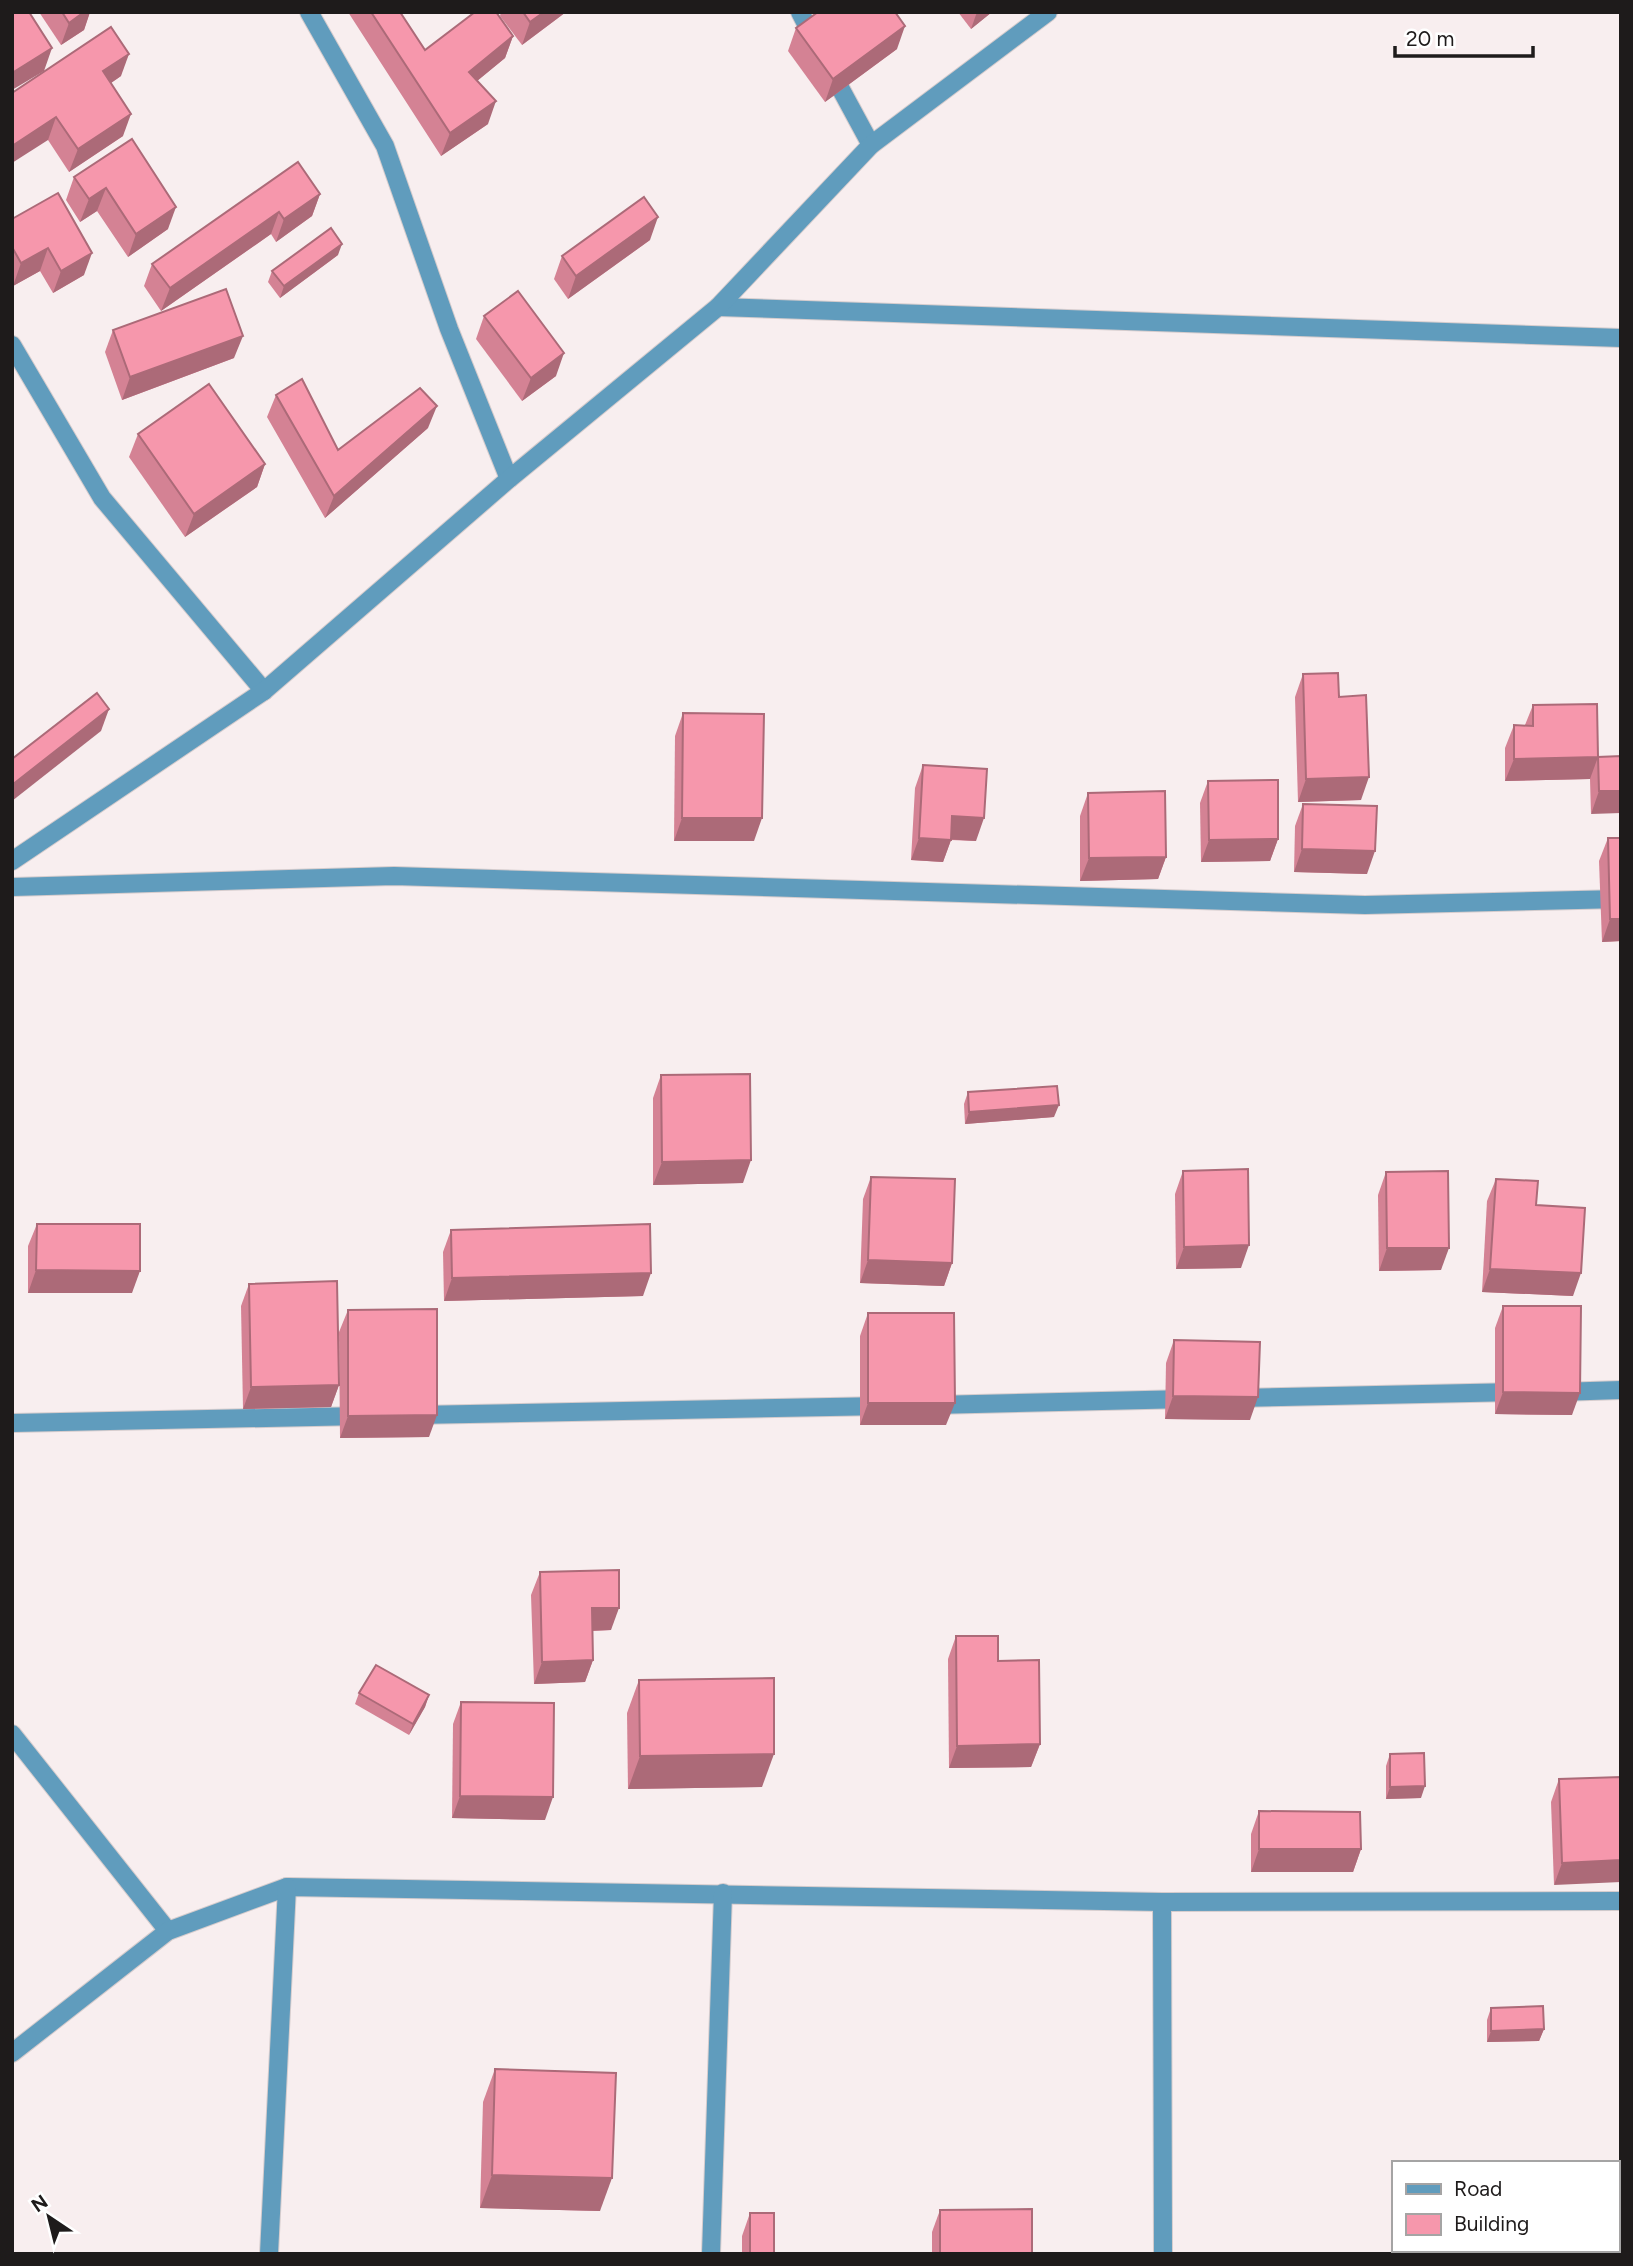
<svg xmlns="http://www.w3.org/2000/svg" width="1633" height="2266" font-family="Figtree,sans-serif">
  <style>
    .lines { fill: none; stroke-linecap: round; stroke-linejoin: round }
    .minor-casing { stroke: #d5cccd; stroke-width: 20 }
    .minor { stroke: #609cbd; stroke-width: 18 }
    .wall { fill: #d48294 }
    .shaded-wall { fill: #ac6a78 }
    .building { fill: #f697ac; stroke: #ac6a78; stroke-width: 2 }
  </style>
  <rect width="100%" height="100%" fill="#f8eeef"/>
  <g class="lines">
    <g class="minor-casing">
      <g id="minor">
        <polyline points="309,12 385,146 449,329 509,479"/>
        <polyline points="800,12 816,43"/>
        <polyline points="831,71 871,145"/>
        <polyline points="718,307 1621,338"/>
        <polyline points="12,345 102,498 264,691"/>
        <polyline points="12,861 264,691 509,479 718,307 871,145 1048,12"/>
        <polyline points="12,887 394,876 1365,905 1621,899"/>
        <polyline points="1559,1392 1621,1390"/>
        <polyline points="1237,1398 1517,1392"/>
        <polyline points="933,1405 1188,1399"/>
        <polyline points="415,1415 884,1406"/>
        <polyline points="12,1423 362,1416"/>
        <polyline points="12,1734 168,1931"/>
        <polyline points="1162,1902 1163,2254"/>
        <polyline points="12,2053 168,1931 287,1887 1162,1902 1621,1901"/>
        <polyline points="269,2254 287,1887"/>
        <polyline points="711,2254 723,1893"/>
      </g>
    </g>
    <use href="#minor" class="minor"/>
  </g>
  <g class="wall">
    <polygon points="39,12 90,12 84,30 61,45"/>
    <polygon points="348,12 400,12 425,50 513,36 505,58 477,81 488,124 441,156"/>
    <polygon points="501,12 566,12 522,45 500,16"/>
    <polygon points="958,12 992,12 971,29"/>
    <polygon points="796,28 897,49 825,102 788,51"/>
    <polygon points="121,76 111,83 123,136 69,172 48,140 12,93"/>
    <polygon points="132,139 168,229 128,257 97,211 80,222 66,200 74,177"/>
    <polygon points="320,194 312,216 276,242 271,234 161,311 144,286 152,264"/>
    <polygon points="12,219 84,275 53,293 40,271 13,286 12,284"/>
    <polygon points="650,240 568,299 554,279 562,256"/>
    <polygon points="338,255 280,298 268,282 272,271"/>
    <polygon points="484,316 556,376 522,401 476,339"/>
    <polygon points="113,330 234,358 122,400 105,352"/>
    <polygon points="276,395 338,450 428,428 325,518 267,417"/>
    <polygon points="138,434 265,464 257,487 185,537 129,457"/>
    <polygon points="1303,674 1339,697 1361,800 1298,802 1295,697"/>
    <polygon points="1533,705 1598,757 1621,756 1591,814 1590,779 1505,781 1505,748 1514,725 1525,725"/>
    <polygon points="683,713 754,841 674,841 675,736"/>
    <polygon points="923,765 976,841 951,840 943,862 911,860 915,788"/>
    <polygon points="1208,781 1278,839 1270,861 1201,862 1200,803"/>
    <polygon points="1088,793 1166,857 1158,879 1080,881 1080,816"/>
    <polygon points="1303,804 1367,874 1294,872 1295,826"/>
    <polygon points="1608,838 1621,941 1602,942 1599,861"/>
    <polygon points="661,1075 743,1183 653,1185 653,1098"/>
    <polygon points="968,1092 1054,1117 965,1124 964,1104"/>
    <polygon points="1183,1171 1241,1268 1176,1269 1175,1194"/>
    <polygon points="1386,1172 1441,1270 1379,1271 1378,1195"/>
    <polygon points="871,1177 952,1263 944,1286 860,1283 863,1199"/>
    <polygon points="1496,1179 1536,1205 1573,1296 1482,1292 1487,1201"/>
    <polygon points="37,1224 132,1293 28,1293 28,1246"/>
    <polygon points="451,1230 643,1296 444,1301 443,1252"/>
    <polygon points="249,1284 339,1385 331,1407 243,1409 241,1306"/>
    <polygon points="1503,1306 1572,1415 1495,1414 1495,1328"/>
    <polygon points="348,1310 429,1437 340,1438 339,1332"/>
    <polygon points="868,1313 946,1425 860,1425 860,1336"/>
    <polygon points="1174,1340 1250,1420 1165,1419 1166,1363"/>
    <polygon points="540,1572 611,1630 593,1631 593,1660 585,1682 534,1684 531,1595"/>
    <polygon points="956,1636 998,1661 1040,1744 1031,1767 949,1768 948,1659"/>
    <polygon points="639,1680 762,1787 628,1789 627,1713"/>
    <polygon points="359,1693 429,1695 425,1707 409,1735 355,1704"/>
    <polygon points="461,1702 545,1820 452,1818 453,1724"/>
    <polygon points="1390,1754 1421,1798 1386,1799 1386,1766"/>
    <polygon points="1621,1777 1554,1885 1551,1802 1559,1779"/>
    <polygon points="1259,1811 1361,1849 1353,1872 1251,1872 1251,1834"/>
    <polygon points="1491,2008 1544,2029 1539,2041 1487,2042 1487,2020"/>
    <polygon points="495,2069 600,2211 480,2208 483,2102"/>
    <polygon points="940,2210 1032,2254 932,2254 932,2232"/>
    <polygon points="750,2213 774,2254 742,2254 742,2236"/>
  </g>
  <g class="shaded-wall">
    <polygon points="84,12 90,12 84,30 61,45 69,23"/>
    <polygon points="544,12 566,12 522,45 530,22"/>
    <polygon points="977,12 992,12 971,29"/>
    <polygon points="905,26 897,49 825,102 833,79"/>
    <polygon points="513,36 505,58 460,95 469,72"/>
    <polygon points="52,48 44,71 12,90 12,73"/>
    <polygon points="129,54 121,76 95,94 103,71"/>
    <polygon points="496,101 488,124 441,156 450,133"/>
    <polygon points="131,114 123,136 69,172 78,149"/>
    <polygon points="56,117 48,140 12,163 12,146"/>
    <polygon points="106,188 97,211 80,222 89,199"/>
    <polygon points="320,194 312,216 276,242 284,219"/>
    <polygon points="176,207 168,229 128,257 136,234"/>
    <polygon points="279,212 271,234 161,311 170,288"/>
    <polygon points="658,217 650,240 568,299 576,276"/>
    <polygon points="342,244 338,255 280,298 284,286"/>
    <polygon points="48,248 40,271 13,286 21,263"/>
    <polygon points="92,253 84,275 53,293 61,271"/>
    <polygon points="243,336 234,358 122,400 130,377"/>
    <polygon points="564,353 556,376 522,401 531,378"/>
    <polygon points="437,406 428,428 325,518 334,496"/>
    <polygon points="265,464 257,487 185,537 194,514"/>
    <polygon points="109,709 101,731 12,801 12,785"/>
    <polygon points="1598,757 1590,779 1505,781 1514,759"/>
    <polygon points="1369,777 1361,800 1298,802 1306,779"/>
    <polygon points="1599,791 1621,791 1621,813 1591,814"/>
    <polygon points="952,816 984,818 976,841 944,839"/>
    <polygon points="682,818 762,818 754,841 674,841"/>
    <polygon points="919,838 951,840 943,862 911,860"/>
    <polygon points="1278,839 1270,861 1201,862 1209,840"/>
    <polygon points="1302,849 1375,851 1367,874 1294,872"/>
    <polygon points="1166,857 1158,879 1080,881 1089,858"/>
    <polygon points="1610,919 1621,919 1621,941 1602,942"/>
    <polygon points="1059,1105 1054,1117 965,1124 969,1112"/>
    <polygon points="751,1160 743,1183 653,1185 662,1162"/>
    <polygon points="1249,1245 1241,1268 1176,1269 1184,1247"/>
    <polygon points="1387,1248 1449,1248 1441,1270 1379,1271"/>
    <polygon points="868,1260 952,1263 944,1286 860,1283"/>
    <polygon points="1490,1269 1581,1273 1573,1296 1482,1292"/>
    <polygon points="36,1270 140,1271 132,1293 28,1293"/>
    <polygon points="651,1273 643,1296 444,1301 452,1278"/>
    <polygon points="339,1385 331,1407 243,1409 251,1387"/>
    <polygon points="1503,1392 1580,1393 1572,1415 1495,1414"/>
    <polygon points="1173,1396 1258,1397 1250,1420 1165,1419"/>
    <polygon points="868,1403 955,1403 946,1425 860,1425"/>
    <polygon points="437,1415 429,1437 340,1438 348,1416"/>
    <polygon points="592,1608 619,1608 611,1630 584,1631"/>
    <polygon points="593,1660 585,1682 534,1684 542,1662"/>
    <polygon points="429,1695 425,1707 409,1735 413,1724"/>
    <polygon points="1040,1744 1031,1767 949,1768 957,1746"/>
    <polygon points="774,1754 762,1787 628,1789 640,1756"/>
    <polygon points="1425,1786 1421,1798 1386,1799 1390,1787"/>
    <polygon points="460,1796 553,1797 545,1820 452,1818"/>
    <polygon points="1259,1849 1361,1849 1353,1872 1251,1872"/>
    <polygon points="1621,1860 1621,1882 1554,1885 1562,1863"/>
    <polygon points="1544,2029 1539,2041 1487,2042 1491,2031"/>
    <polygon points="492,2175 612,2178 600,2211 480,2208"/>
  </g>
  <g class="building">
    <polygon points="12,12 29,12 52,48 12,73"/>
    <polygon points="62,12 84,12 69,23"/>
    <polygon points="371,12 400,12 425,50 475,12 496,12 513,36 469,72 496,101 450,133"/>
    <polygon points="523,12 544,12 530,22"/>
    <polygon points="818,12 895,12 905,26 833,79 796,28"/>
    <polygon points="111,27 129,54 103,71 131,114 78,149 56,117 12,146 12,93"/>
    <polygon points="132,139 176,207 136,234 106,188 89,199 74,177"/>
    <polygon points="298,162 320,194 284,219 279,212 170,288 152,264"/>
    <polygon points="58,193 92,253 61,271 48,248 21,263 12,247 12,219"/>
    <polygon points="644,197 658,217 576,276 562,256"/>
    <polygon points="331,228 342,244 284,286 272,271"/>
    <polygon points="226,289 243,336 130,377 113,330"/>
    <polygon points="518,291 564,353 531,378 484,316"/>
    <polygon points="302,379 338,450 420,388 437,406 334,496 276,395"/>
    <polygon points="209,384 265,464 194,514 138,434"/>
    <polygon points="1338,673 1339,697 1366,695 1369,777 1306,779 1303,674"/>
    <polygon points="97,693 109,709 12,785 12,759"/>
    <polygon points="1597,704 1598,757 1514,759 1514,725 1533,726 1533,705"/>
    <polygon points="683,713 764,714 762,818 682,818"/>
    <polygon points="1621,756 1621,791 1599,791 1598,757"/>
    <polygon points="923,765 987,769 984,818 952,816 951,840 919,838"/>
    <polygon points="1278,780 1278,839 1209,840 1208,781"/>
    <polygon points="1165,791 1166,857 1089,858 1088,793"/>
    <polygon points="1303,804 1377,806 1375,851 1302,849"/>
    <polygon points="1608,838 1621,838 1621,919 1610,919"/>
    <polygon points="750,1074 751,1160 662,1162 661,1075"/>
    <polygon points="1057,1086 1059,1105 969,1112 968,1092"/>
    <polygon points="1248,1169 1249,1245 1184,1247 1183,1171"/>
    <polygon points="1448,1171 1449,1248 1387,1248 1386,1172"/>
    <polygon points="871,1177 955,1179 952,1263 868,1260"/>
    <polygon points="1496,1179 1538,1181 1536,1205 1585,1208 1581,1273 1490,1269"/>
    <polygon points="37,1224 140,1224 140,1271 36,1270"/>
    <polygon points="650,1224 651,1273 452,1278 451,1230"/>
    <polygon points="337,1281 339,1385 251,1387 249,1284"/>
    <polygon points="1503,1306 1581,1306 1580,1393 1503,1392"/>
    <polygon points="437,1309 437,1415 348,1416 348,1310"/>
    <polygon points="868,1313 954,1313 955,1403 868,1403"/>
    <polygon points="1174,1340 1260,1342 1258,1397 1173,1396"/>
    <polygon points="619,1570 619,1608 592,1608 593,1660 542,1662 540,1572"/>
    <polygon points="956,1636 998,1636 998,1661 1039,1660 1040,1744 957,1746"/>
    <polygon points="376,1665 429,1695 413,1724 359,1693"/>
    <polygon points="774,1678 774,1754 640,1756 639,1680"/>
    <polygon points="461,1702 554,1703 553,1797 460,1796"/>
    <polygon points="1424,1753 1425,1786 1390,1787 1390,1754"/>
    <polygon points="1621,1777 1621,1860 1562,1863 1559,1779"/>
    <polygon points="1259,1811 1360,1812 1361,1849 1259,1849"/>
    <polygon points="1543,2006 1544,2029 1491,2031 1491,2008"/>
    <polygon points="495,2069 616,2073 612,2178 492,2175"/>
    <polygon points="1032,2209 1032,2254 940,2254 940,2210"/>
    <rect x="750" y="2213" width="24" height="41"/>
  </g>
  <rect width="1633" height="2266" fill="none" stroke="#1e1b1b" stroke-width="28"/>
  <rect x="1392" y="2161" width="228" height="91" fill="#ffffff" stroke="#a5a4a4" stroke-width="2"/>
  <rect x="1406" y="2184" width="35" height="10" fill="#609cbd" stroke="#a5a4a4" stroke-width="2"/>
  <text x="1454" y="2196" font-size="21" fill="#1e1b1b">Road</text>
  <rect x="1406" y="2214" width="35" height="21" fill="#f697ac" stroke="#a5a4a4" stroke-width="2"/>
  <text x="1454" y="2231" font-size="21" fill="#1e1b1b">Building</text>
  <g transform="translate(49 2217) rotate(325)" stroke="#ffffff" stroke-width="5" paint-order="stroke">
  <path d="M0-5L12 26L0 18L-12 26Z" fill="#1e1b1b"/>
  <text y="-10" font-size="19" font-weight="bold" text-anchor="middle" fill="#1e1b1b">N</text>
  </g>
  <path d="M1395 46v10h138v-10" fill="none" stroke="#1e1b1b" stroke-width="3.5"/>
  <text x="1406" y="46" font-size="21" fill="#1e1b1b" stroke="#ffffff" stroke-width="5" paint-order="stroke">20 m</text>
</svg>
